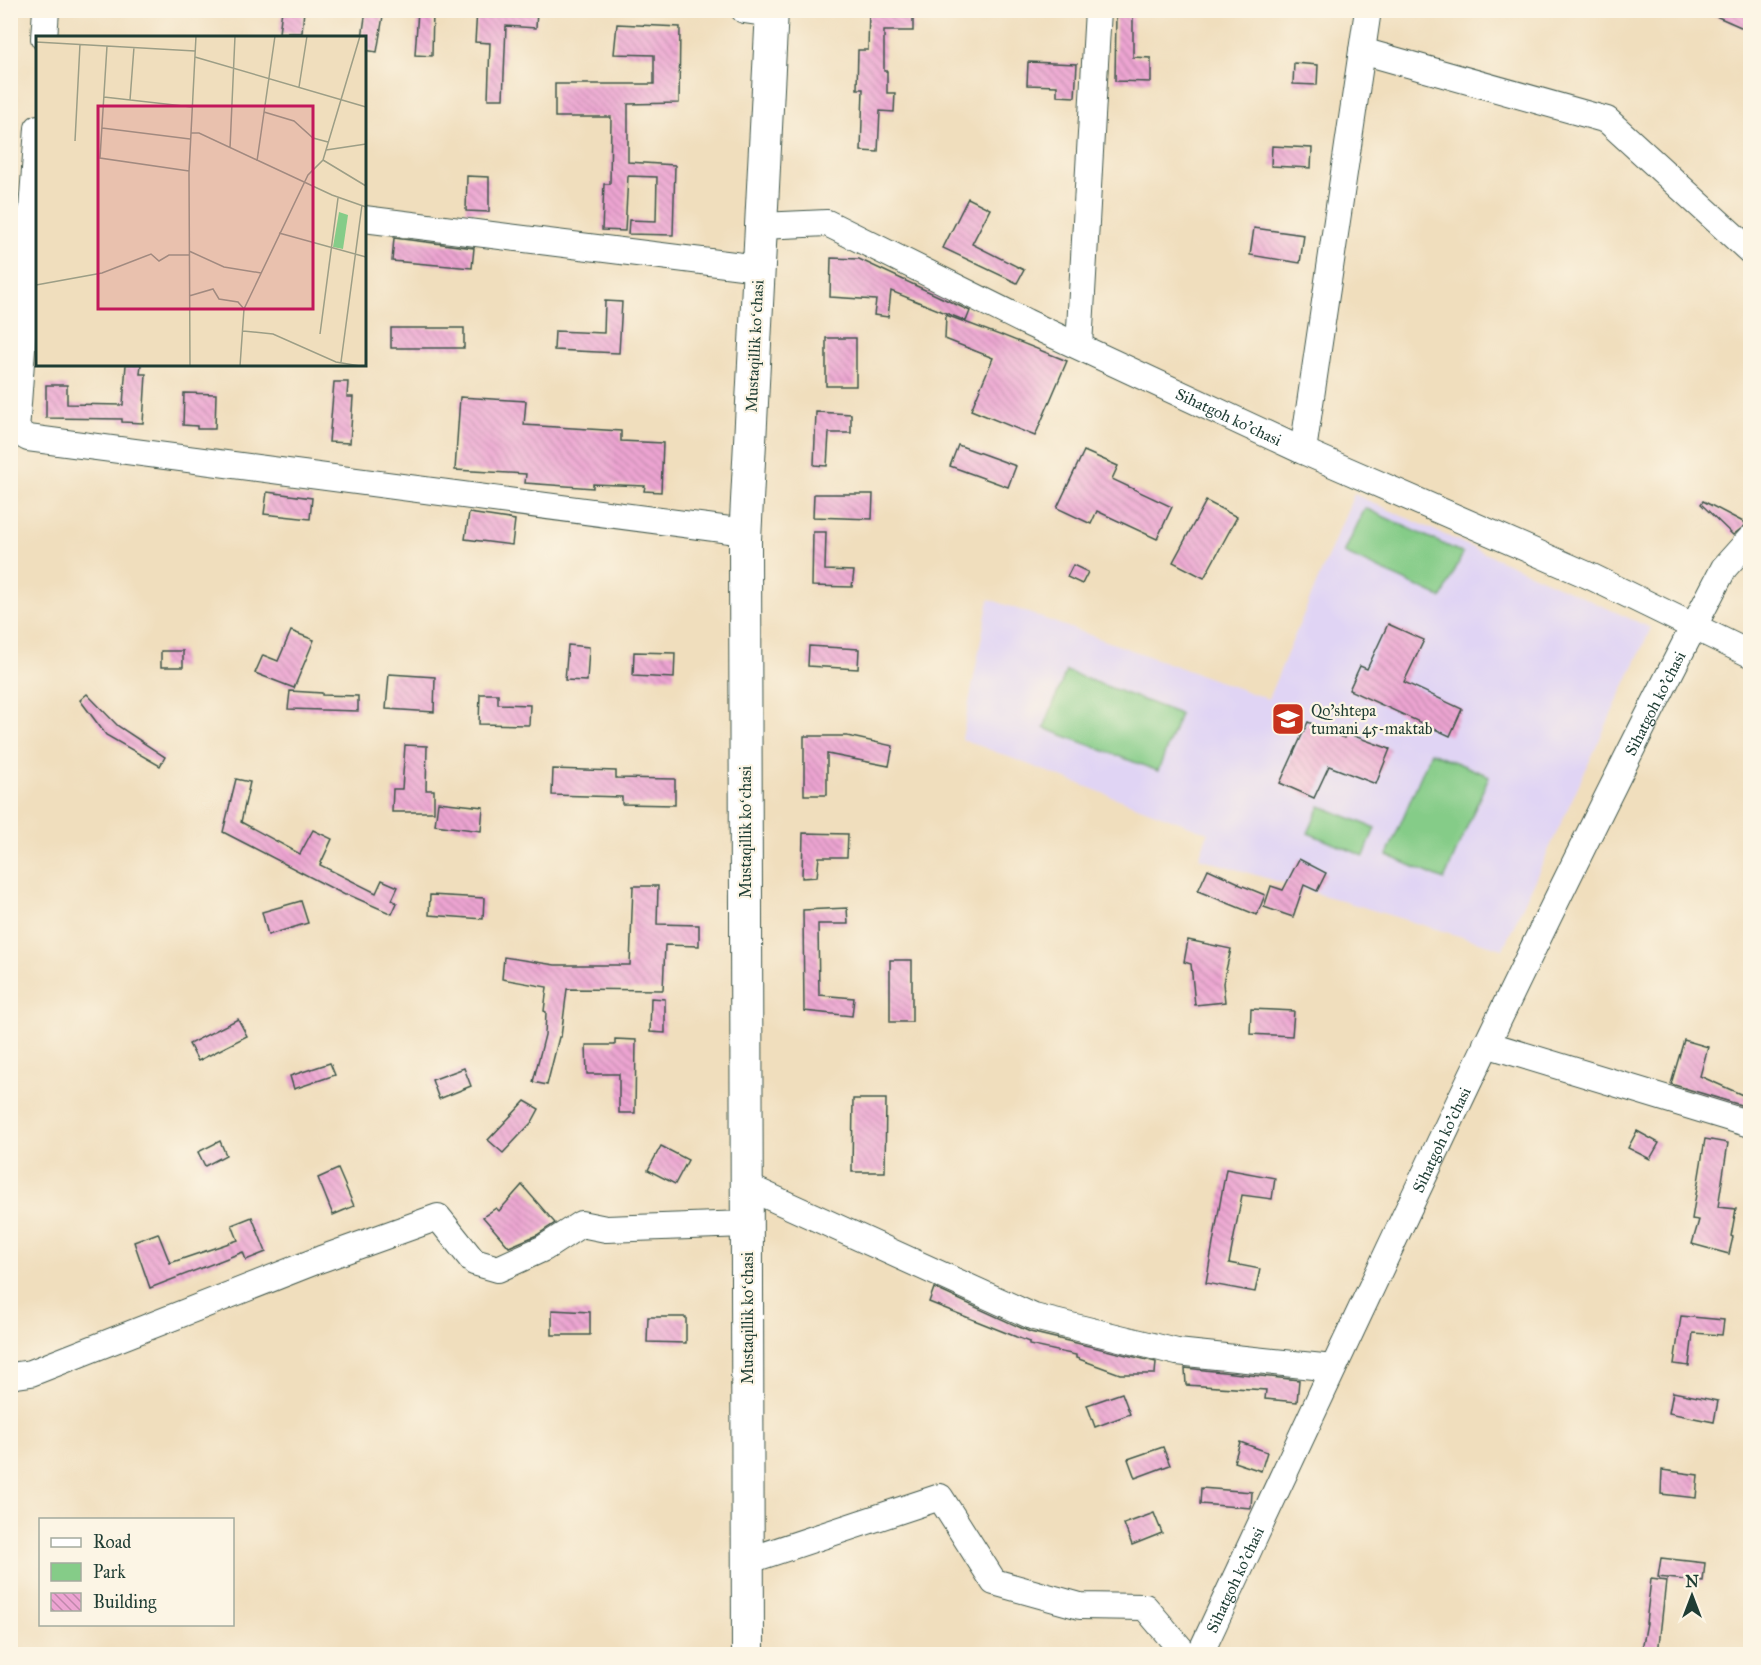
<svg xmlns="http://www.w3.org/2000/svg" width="1761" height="1665" font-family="'IM FELL Great Primer',serif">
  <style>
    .built { fill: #e0d4f4 }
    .green { fill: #85cc88; stroke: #52845e; stroke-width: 1.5 }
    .building { fill: url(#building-back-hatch) }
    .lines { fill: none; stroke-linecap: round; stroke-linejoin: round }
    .minor-casing { stroke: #3e5549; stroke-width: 28 }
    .major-casing { stroke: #3e5549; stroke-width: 34 }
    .minor { stroke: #fff; stroke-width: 26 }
    .major { stroke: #fff; stroke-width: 32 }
    .labels { text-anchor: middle; stroke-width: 4.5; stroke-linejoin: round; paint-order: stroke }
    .street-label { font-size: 16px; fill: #1f3d34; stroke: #fcf5e5 }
    .poi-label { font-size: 16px; fill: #1f3d34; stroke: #fcf5e5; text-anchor: start }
    .inset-road { fill: none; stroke: #9c9e86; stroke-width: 1.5 }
    .view { fill: #c2185b; fill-opacity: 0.15; stroke: #c2185b; stroke-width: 3 }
    .inset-edge { fill: none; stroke: #1f3d34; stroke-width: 3 }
  </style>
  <defs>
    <pattern id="building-back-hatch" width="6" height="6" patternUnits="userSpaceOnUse" patternTransform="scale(1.5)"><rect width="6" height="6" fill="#eda4d2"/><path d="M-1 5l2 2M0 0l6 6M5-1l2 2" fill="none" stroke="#bf87ab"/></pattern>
  </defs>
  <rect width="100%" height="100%" fill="#fcf5e5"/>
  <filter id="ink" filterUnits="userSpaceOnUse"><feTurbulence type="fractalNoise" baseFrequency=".0167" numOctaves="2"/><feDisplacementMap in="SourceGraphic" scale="12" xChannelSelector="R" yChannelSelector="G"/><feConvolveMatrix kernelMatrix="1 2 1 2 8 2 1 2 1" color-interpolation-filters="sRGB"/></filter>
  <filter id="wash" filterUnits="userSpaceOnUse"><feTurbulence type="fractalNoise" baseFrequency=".008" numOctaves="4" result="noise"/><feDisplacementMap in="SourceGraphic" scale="24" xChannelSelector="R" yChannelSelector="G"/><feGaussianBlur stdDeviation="1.35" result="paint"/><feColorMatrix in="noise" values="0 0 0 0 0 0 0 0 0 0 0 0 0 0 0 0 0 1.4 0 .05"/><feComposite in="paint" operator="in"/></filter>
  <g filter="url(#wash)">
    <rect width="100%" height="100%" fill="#f0debd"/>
    <polygon class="built" points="1354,494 1651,628 1503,949 1199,858 1208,833 962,739 989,599 1268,699"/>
    <g class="green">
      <polygon points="1365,508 1463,553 1442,598 1344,553"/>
      <polygon points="1066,671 1180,714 1158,771 1044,728"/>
      <polygon points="1431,752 1489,776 1444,880 1387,855"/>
      <polygon points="1320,806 1375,828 1364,856 1308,833"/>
    </g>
    <g id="blocks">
      <g class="building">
        <polygon points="282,10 304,10 302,33 279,33"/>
        <polygon points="366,10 384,10 377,52 364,50 364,38 362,38"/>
        <polygon points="418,10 433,10 432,56 415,55"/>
        <polygon points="477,10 537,10 536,28 506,26 503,99 488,99 490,43 475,42"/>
        <polygon points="869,10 885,10 885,15 913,15 913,31 884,31 884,71 887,71 887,93 895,93 894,112 880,111 878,152 861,151 863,89 857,89 858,50 868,50"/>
        <polygon points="1118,10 1133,10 1133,57 1151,58 1151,82 1115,81 1116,12"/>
        <polygon points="1702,10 1750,10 1750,31"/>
        <polygon points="617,24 680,27 679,103 628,104 628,162 675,165 673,235 628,234 629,220 656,221 657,177 628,176 625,231 602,230 604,184 610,184 611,117 555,117 555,84 654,84 654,55 614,54"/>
        <polygon points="1028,62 1077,64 1075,97 1057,96 1057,86 1027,85"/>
        <polygon points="1294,63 1318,65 1317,85 1293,84"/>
        <polygon points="1272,146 1312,148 1311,168 1271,166"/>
        <polygon points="467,176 489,177 489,212 466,211"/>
        <polygon points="968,198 990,209 972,244 1024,270 1017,283 943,248"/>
        <polygon points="1254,228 1304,235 1300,263 1250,255"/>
        <polygon points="394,238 474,248 472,268 392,261"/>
        <polygon points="831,258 859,259 970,311 966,321 891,291 888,317 874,315 876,300 830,297"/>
        <polygon points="605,301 622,302 619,353 554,350 555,331 604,333"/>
        <polygon points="946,315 1002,336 1002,335 1067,361 1035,436 971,410 993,358 945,339"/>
        <rect x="391" y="328" width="73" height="20"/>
        <rect x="826" y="338" width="30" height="48"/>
        <polygon points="126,364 141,364 140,374 146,374 143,423 122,422 122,419 46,418 46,385 67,385 67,404 123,405"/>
        <polygon points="334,382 348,382 347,397 353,397 350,443 329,442"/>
        <polygon points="184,393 216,394 215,429 197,429 197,426 183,425"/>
        <polygon points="460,397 526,401 524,425 621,431 621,441 663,443 661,492 644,491 645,486 593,484 593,488 525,483 526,474 455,470"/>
        <polygon points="816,412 851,414 851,433 829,433 827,466 814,465"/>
        <polygon points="958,445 1016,466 1008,487 950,466"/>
        <polygon points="1084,451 1118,466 1112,479 1172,507 1157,539 1097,511 1091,524 1057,508"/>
        <polygon points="267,492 312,498 310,519 264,514"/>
        <polygon points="814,494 873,494 872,519 813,517"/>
        <polygon points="1206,501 1237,517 1204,578 1173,562"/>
        <polygon points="1703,501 1747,524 1733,535 1701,504"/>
        <polygon points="469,513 515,520 512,545 465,539"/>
        <polygon points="813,532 826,532 825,570 854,571 852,587 812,586"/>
        <polygon points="1073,565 1088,572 1082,584 1067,577"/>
        <polygon points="1388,624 1424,640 1404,682 1462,709 1450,736 1349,690 1360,666 1367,669"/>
        <polygon points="291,631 314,640 294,688 255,673 263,655 278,661"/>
        <polygon points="568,645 589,647 587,681 565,680"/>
        <polygon points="809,646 859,649 858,669 808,666"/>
        <rect x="161" y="651" width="22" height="16"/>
        <polygon points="634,652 675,653 674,678 633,676"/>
        <polygon points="389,674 435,677 434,712 386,709"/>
        <polygon points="290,691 322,693 322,695 358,696 358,711 288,709"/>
        <polygon points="87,694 118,726 165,757 160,766 106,735 80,700"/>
        <polygon points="480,694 498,694 498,704 530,705 529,725 479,724"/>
        <polygon points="1308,722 1344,738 1346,733 1390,749 1376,784 1329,766 1314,798 1280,783"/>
        <polygon points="804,736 847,736 893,746 889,766 827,754 827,795 804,795"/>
        <polygon points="405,745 427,746 426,790 434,790 434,812 392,812 393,789 402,789"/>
        <polygon points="553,769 616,771 616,778 675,779 675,805 622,804 622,797 552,795"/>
        <polygon points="236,779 250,782 241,822 300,854 313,830 332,839 320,865 376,893 382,880 398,887 392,900 397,903 392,914 349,895 345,895 223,832"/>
        <polygon points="438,802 483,807 481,831 435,825"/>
        <polygon points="803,833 848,834 847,857 819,857 817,877 802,878"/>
        <polygon points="1299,859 1326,873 1317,891 1304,885 1293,917 1264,907 1271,886 1283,890"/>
        <polygon points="1208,869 1239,883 1238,884 1265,895 1257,915 1198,891"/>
        <polygon points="633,886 658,886 657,924 699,925 699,946 665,945 663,990 567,989 561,1037 559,1037 547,1085 533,1082 545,1035 546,1012 544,1011 547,987 502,979 504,957 555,965 630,965"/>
        <polygon points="430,895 484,898 483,919 429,915"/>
        <polygon points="301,901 308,923 268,935 262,912"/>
        <polygon points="847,908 848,924 818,924 819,995 854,998 852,1016 804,1011 803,910"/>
        <polygon points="1188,940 1231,949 1223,983 1225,1002 1195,1005 1191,964 1184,962"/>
        <rect x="890" y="960" width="22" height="62"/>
        <polygon points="651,998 665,999 665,1033 650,1032"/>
        <polygon points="1251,1009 1294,1011 1292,1036 1250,1034"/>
        <polygon points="238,1019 247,1036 198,1061 189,1044"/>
        <polygon points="615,1039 636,1040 635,1113 619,1113 619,1074 587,1074 586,1045 615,1045"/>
        <polygon points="1684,1040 1708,1047 1700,1076 1747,1097 1744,1106 1671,1084"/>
        <polygon points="330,1063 335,1075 294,1089 290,1076"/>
        <polygon points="464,1068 471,1086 439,1099 432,1080"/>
        <polygon points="853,1099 886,1099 885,1172 852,1172"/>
        <polygon points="525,1101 539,1109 532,1122 503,1153 488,1140"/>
        <polygon points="1637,1131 1659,1143 1650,1159 1628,1148"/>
        <polygon points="1705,1139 1728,1143 1718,1207 1736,1209 1731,1236 1733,1237 1729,1254 1692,1244 1699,1220 1692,1219"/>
        <polygon points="220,1141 226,1155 205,1166 198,1152"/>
        <polygon points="661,1146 688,1160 675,1184 648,1170"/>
        <polygon points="338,1169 354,1206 333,1215 318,1178"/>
        <polygon points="1226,1169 1275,1178 1272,1199 1242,1195 1229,1263 1260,1269 1255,1292 1206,1283"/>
        <polygon points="522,1185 555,1223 537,1235 509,1247 483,1217 496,1208 499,1211"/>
        <polygon points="252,1217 266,1252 246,1260 243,1252 150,1288 134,1242 158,1233 170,1263 238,1240 232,1225"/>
        <polygon points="934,1288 1030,1332 1156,1362 1155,1374 1120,1374 1076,1358 1076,1355 1029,1345 1029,1342 929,1302"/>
        <polygon points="552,1310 590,1312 590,1335 552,1335"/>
        <polygon points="1681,1316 1724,1320 1722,1335 1693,1333 1689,1366 1674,1364"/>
        <polygon points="648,1317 686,1317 686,1343 647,1342"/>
        <polygon points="1185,1368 1299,1380 1297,1402 1265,1399 1266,1390 1186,1385"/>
        <polygon points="1673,1392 1718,1401 1714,1422 1669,1413"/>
        <polygon points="1122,1393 1130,1414 1095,1427 1087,1405"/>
        <polygon points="1240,1442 1267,1452 1261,1471 1234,1462"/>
        <polygon points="1163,1447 1170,1465 1135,1478 1128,1459"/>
        <polygon points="1662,1470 1698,1475 1696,1498 1661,1494"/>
        <polygon points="1201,1488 1252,1492 1251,1508 1200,1504"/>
        <polygon points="1154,1513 1162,1533 1132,1545 1124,1524"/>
        <polygon points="1661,1558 1705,1563 1703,1582 1658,1577"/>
        <polygon points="1651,1579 1666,1581 1658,1654 1641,1654 1647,1623 1646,1623"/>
      </g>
    </g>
  </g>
  <g filter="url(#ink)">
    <use href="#blocks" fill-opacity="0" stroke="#3e5549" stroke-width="1.5"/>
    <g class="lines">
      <g class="minor-casing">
        <g id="minor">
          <polyline points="744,10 771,14"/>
          <polyline points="44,38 46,10"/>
          <polyline points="1362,51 1607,120 1750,251"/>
          <polyline points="38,128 16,431 28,438 745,532"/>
          <polyline points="364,219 758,268"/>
          <path id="s1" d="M 761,226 L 827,223 L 1026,322 L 1303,451 L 1592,577 L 1750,654"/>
          <polyline points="1079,346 1098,10"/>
          <polyline points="1303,451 1368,10"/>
          <polyline points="1486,1044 1750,1124"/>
          <polyline points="746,1186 1034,1317 1177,1352 1333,1368"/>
          <polyline points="10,1376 31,1373 321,1259 438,1217 474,1262 498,1269 544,1248 581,1224 606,1229 746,1224"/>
          <polyline points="747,1561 940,1497 994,1582 1080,1606 1145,1607 1185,1654"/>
          <path id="s2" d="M 1200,1654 C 1370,1290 1538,925 1724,568 L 1750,539"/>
        </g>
      </g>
      <g class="major-casing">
        <polyline id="major" points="748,1654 745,540 772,10"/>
      </g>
      <use href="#minor" class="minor"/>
      <use href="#major" class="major"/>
    </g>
  </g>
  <defs>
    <g id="school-square" transform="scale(1.725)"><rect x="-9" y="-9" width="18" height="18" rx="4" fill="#c8321e" stroke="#fcf5e5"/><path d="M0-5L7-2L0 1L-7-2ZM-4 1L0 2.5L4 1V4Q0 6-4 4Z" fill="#fff"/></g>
  </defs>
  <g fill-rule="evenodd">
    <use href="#school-square" x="1288" y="719"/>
  </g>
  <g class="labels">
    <g class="street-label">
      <text transform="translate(754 346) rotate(-87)" y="6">Mustaqillik koʻchasi</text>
      <text dy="6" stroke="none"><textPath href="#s1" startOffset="512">Sihatgoh ko'chasi</textPath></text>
      <text dy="6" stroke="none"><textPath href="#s2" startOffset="1054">Sihatgoh ko'chasi</textPath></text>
      <text transform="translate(745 832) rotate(-90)" y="6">Mustaqillik koʻchasi</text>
      <text dy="6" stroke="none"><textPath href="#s2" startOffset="568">Sihatgoh ko'chasi</textPath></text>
      <text transform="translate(747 1318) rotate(-90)" y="6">Mustaqillik koʻchasi</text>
      <text dy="6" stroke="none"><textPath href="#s2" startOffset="82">Sihatgoh ko'chasi</textPath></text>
    </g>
    <g class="poi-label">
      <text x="1311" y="716">Qo'shtepa<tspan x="1311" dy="18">tumani 45-maktab</tspan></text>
    </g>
  </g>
  <g transform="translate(36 36)">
    <rect width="330" height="330" fill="#f0debd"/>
    <path d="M 303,176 L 312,179 L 307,213 L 297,211 Z" fill="#85cc88"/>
    <path class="inset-road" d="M 0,6 L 159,15M 71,10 L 64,122 L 153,135M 159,21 L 330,71M 263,51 L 271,0M 68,61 L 156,71M 94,64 L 98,11M 228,76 L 258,85 L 277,102 L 292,106M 66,92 L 154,103M 155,97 L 163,97 L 296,159 L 330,171M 39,105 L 44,8M 194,112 L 199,0M 290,114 L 330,108M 287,124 L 330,150M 221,125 L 239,0M 243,197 L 330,221M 153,215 L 188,231 L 225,237M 0,249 L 66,237 L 115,218 L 123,225 L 133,219 L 153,219M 153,260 L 177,253 L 183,263 L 202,266 L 208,273M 207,295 L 237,298 L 300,326 L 324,330M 284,298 L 302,162M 305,326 L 326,169M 154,330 L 153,136 L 160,0M 204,330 L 208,273 L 272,139 L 287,124 L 324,0"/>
    <path class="view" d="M 62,70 L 277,70 L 277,273 L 62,273 Z"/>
    <rect width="330" height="330" class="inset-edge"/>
  </g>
  <rect width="1761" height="1665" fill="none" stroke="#fcf5e5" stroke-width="36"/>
  <rect x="39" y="1518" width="195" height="108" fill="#fcf5e5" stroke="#a4ab9e" stroke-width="1.5"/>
  <rect x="51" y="1538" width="30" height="9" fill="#ffffff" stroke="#a4ab9e" stroke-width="1.5"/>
  <text x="93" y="1548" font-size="18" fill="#1f3d34">Road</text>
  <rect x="51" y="1563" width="30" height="18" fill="#85cc88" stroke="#a4ab9e" stroke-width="1.5"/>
  <text x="93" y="1578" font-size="18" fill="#1f3d34">Park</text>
  <rect x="51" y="1593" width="30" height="18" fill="url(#building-back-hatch)" stroke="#a4ab9e" stroke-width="1.5"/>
  <text x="93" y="1608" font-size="18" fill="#1f3d34">Building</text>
  <g transform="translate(1692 1596)" stroke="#fcf5e5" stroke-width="4.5" paint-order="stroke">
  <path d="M0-4.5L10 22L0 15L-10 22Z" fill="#1f3d34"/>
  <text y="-9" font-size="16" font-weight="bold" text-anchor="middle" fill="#1f3d34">N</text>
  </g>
</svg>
